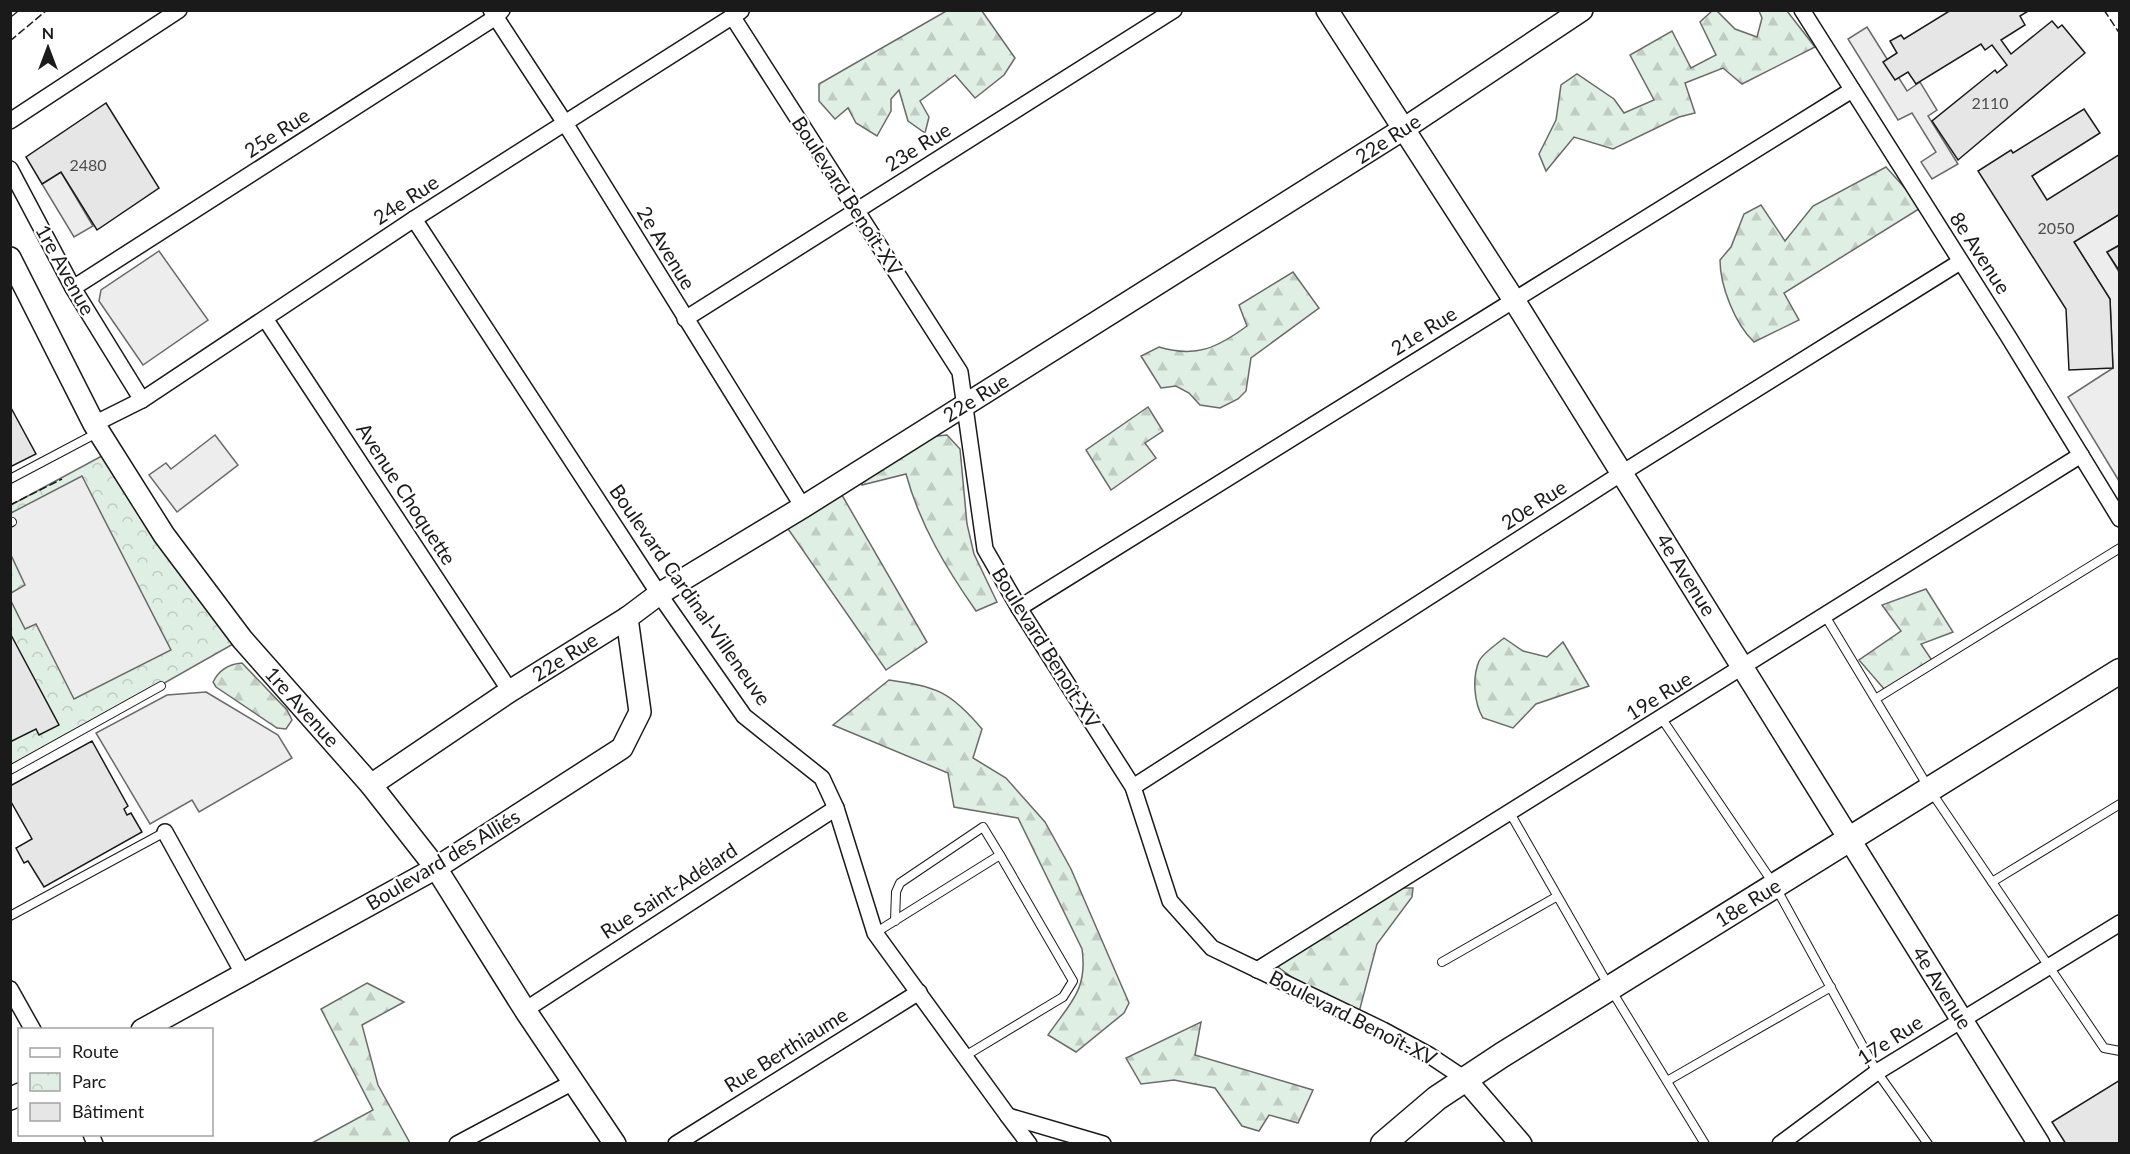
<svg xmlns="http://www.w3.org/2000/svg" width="2130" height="1154" font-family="Lato,sans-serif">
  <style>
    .forest { fill: url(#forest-firs); stroke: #6a6a6a; stroke-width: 1.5 }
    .park { fill: url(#park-crowns); stroke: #6a6a6a; stroke-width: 1.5 }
    .parking { fill: #ededed; stroke: #6a6a6a; stroke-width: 1.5 }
    .building { fill: #e6e6e6; stroke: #1a1a1a; stroke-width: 1.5 }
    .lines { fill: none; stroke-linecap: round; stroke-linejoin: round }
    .lane-casing { stroke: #1a1a1a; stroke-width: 10 }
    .street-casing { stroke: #1a1a1a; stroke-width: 18 }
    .secondary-casing { stroke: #1a1a1a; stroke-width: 24 }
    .primary-casing { stroke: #1a1a1a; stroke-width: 27 }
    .lane { stroke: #fff; stroke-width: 8 }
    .street { stroke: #fff; stroke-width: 15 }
    .secondary { stroke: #fff; stroke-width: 21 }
    .primary { stroke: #fff; stroke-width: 24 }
    .rail-casing { stroke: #1a1a1a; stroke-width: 7 }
    .rail { stroke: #fff; stroke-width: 4.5; stroke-dasharray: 14; stroke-linecap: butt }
    .fence { stroke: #1a1a1a; stroke-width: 1.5; stroke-dasharray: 8 3; stroke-linecap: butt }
    .labels { text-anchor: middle; stroke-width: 4.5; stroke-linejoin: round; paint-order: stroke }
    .number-label { font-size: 16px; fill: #4d4d4d }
    .street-label { font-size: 20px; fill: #1a1a1a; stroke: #fff }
  </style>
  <defs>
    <pattern id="forest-firs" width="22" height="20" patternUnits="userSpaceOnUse" patternTransform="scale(1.5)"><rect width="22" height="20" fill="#e0efe3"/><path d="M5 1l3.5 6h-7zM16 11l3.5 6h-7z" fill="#c0ccc2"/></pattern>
    <pattern id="park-crowns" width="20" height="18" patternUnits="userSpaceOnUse" patternTransform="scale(1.5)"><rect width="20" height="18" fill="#e0efe3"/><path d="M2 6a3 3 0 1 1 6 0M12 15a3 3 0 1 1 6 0" fill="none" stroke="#c0ccc2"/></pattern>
  </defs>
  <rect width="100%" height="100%" fill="#fff"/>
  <g class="forest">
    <polygon points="948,10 982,11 1015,58 1004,75 975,98 955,75 920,101 929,117 925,133 908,121 899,90 891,99 891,111 877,136 856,123 848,108 835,119 819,101 819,84"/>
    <polygon points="1712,11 1717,11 1735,29 1757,37 1762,18 1759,11 1787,11 1815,47 1742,84 1723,68 1685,83 1695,113 1679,117 1613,149 1574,137 1546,171 1539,154 1556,120 1561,85 1577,74 1614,99 1624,113 1654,100 1630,55 1672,31 1691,68 1716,55 1700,22"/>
    <path d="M 1886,167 L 1922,207 L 1784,293 L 1799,320 L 1754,342 C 1735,324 1720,286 1720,260 L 1731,247 L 1744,214 L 1761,205 L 1785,241 L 1813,206 Z"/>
    <path d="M 1293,272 L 1319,308 L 1251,358 L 1246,391 L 1238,399 L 1220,408 L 1200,405 L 1189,393 L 1176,386 L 1161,388 L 1141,356 L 1159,347 C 1196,358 1217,348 1247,326 L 1239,305 Z"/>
    <polygon points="1148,407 1163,431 1145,443 1156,458 1111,490 1086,450"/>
    <path d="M 947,435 L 960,449 L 967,524 L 974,554 L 997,602 L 976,611 C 946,568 920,525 906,474 L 862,485 L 860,473 L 927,437 Z"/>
    <polygon points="839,490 927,642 886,670 786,526"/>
    <polygon points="1926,589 1953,632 1921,644 1933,662 1885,690 1859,660 1901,631 1882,605"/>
    <path d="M 1504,638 L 1523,651 L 1547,657 L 1563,642 L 1589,686 L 1536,704 L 1513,728 L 1483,718 C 1474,703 1472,678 1479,661 C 1483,653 1497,644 1504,638 Z"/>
    <path d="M 242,663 L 287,710 L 292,720 L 286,729 L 277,728 L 216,687 L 213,682 C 219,670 229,664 242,663 Z"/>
    <path d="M 889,680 C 937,687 950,691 982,729 L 973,758 L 1006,778 L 1045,822 L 1071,869 L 1129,1003 L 1124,1013 L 1076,1052 L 1048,1035 C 1070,1003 1088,990 1082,949 L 1018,818 L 954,807 L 948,773 L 833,725 Z"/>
    <polygon points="1399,888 1413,888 1412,897 1377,944 1358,1016 1304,986 1278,967 1295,949"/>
    <polygon points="367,983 404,1002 362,1025 378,1085 410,1143 312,1143 373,1110 321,1009"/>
    <polygon points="1201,1022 1195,1055 1313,1090 1298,1123 1269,1115 1259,1131 1242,1126 1215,1088 1174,1080 1141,1084 1126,1058"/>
  </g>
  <polygon class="park" points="111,451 242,639 11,770 11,505"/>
  <g class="parking">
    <polygon points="1867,27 1907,91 1920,82 1937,110 1928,116 1958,164 1932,179 1921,162 1936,152 1912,113 1898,120 1848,39"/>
    <polygon points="61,172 93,226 74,237 42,184"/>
    <polygon points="2119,214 2119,245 2107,252 2119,272 2119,481 2068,397 2113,368 2110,299 2074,242"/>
    <polygon points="159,251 208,320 143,365 99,301 101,290"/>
    <polygon points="215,435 238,465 177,512 149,475 166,463 171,469"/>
    <polygon points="82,476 171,650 74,699 36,624 25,629 11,601 11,593 25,585 11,555 11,513"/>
    <polygon points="206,692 278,735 292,758 199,812 192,800 150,824 96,733 167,695"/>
  </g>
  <g class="building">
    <polygon points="1951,10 2030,10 2020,16 2025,25 2001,40 2011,54 2052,21 2058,28 2062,25 2085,53 1958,160 1932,121 1995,70 1997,73 2007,65 1992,45 1985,50 1981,44 1916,84 1908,72 1895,80 1883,62 1897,53 1890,41 1901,35 1904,39"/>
    <polygon points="106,103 159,188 97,230 61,172 42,184 26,157"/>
    <polygon points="2084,109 2100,133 2032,176 2047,200 2120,154 2120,214 2074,242 2110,299 2113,368 2069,370 2066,309 1978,171 2011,150 2013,153"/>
    <polygon points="2120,245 2120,272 2107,252"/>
    <polygon points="10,406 36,454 10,467"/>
    <polygon points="10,633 59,725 39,735 36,729 10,742"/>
    <polygon points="92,741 128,806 124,809 127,815 131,813 142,832 44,887 28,861 24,863 16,848 32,839 10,800 10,786"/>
    <polygon points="2120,1080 2120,1144 2066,1144 2052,1122"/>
  </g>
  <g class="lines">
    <g class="lane-casing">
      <g id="lane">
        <polyline points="10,479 97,433"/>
        <polyline points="10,523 12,522"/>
        <polyline points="1824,614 1930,790 2104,1048 2120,1051"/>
        <polyline points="1877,698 2120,548"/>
        <polyline points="1662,719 1775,886 1877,1072 1928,1144"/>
        <polyline points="10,770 161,686"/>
        <polyline points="1510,813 1610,988 1705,1144"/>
        <polyline points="1992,882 2120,804"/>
        <polyline points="10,916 165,832"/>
        <polyline points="895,921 896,892 900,883 983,827 1000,855"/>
        <polyline points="875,933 1000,855 1073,981 1063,997 965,1056"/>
        <polyline points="1442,962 1556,897"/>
        <polyline points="1667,1081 1831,987"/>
      </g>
    </g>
    <g class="street-casing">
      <g id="street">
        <polyline points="491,10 565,123 803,507"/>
        <polyline points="1802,10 2008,336 2120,519"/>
        <polyline points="732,16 960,372 985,549 1019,608 1133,787 1170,901 1212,948 1383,1030 1429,1055 1465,1079"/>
        <polyline points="10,121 179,10"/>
        <polyline points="10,169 73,288 142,400"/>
        <polyline points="414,219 659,594 744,716 822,778 836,808 875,933 1008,1116 1103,1144"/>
        <polyline points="73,288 496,17 502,10"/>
        <polyline points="685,319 1174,10"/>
        <polyline points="266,320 510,691"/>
        <polyline points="94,424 142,400 414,219 741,11"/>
        <polyline points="1019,608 1852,90"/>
        <polyline points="1133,787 1622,473 1960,262"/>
        <polyline points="165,832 244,975"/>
        <polyline points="1257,970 2081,455"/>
        <polyline points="10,989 33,1030"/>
        <polyline points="525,1010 836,808"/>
        <polyline points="1008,1116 1029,1144"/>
        <polyline points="91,1134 95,1144"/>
        <polyline points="457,1144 575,1081"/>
        <polyline points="676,1144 919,992"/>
        <polyline points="1780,1144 1877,1072 2120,923"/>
      </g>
    </g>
    <g class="secondary-casing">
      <g id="secondary">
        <polyline points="1327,10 1514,300 2039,1144"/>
        <polyline points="10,258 94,424 164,535 242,639 371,785 436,868 525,1010 615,1144"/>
        <polyline points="371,785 510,691 627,618 659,594 803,507 1405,128 1582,10"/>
        <polyline points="142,1030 436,868 622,748 640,712 627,618"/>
        <polyline points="1465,1079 1521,1144"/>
        <polyline points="10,1099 20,1094"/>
      </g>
    </g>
    <g class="primary-casing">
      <polyline id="primary" points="1383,1144 1437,1098 1502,1055 2120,671"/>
    </g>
    <use href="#lane" class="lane"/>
    <use href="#street" class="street"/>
    <use href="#secondary" class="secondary"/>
    <use href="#primary" class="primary"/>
    <g class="rail-casing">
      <polyline id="rail" points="10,14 15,10"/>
    </g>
    <use href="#rail" class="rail"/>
    <g class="fence">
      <polyline points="2104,10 2120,34"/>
      <polyline points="10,41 47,10"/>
      <polyline points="10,505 62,479"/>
    </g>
  </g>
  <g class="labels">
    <g class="number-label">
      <text x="1990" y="109">2110</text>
      <text x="88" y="171">2480</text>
      <text x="2056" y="234">2050</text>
    </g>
    <g class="street-label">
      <text transform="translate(277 133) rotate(-33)" y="7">25e Rue</text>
      <text transform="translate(1388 139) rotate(-33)" y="7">22e Rue</text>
      <text transform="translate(918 147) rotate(-32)" y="7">23e Rue</text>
      <text transform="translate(847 196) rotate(57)" y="7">Boulevard Benoît-XV</text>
      <text transform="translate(406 200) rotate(-33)" y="7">24e Rue</text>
      <text transform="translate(666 248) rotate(59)" y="7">2e Avenue</text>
      <text transform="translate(1980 253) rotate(57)" y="7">8e Avenue</text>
      <text transform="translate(65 270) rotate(61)" y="7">1re Avenue</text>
      <text transform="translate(1424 331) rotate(-32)" y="7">21e Rue</text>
      <text transform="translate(976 398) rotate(-32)" y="7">22e Rue</text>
      <text transform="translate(406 494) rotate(57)" y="7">Avenue Choquette</text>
      <text transform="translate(1534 505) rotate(-33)" y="7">20e Rue</text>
      <text transform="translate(1686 575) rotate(58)" y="7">4e Avenue</text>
      <text transform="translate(690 595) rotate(55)" y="7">Boulevard Cardinal-Villeneuve</text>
      <text transform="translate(1046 648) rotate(58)" y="7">Boulevard Benoît-XV</text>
      <text transform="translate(565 657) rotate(-32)" y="7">22e Rue</text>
      <text transform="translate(1659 696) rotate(-32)" y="7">19e Rue</text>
      <text transform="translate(302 707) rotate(48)" y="7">1re Avenue</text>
      <text transform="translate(443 860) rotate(-31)" y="7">Boulevard des Alliés</text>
      <text transform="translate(669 891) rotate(-33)" y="7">Rue Saint-Adélard</text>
      <text transform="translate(1748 903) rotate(-32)" y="7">18e Rue</text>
      <text transform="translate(1942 988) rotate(58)" y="7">4e Avenue</text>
      <text transform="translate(1353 1018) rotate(27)" y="7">Boulevard Benoît-XV</text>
      <text transform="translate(1890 1040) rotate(-33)" y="7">17e Rue</text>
      <text transform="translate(786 1050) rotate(-32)" y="7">Rue Berthiaume</text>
    </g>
  </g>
  <rect width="2130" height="1154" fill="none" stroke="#1a1a1a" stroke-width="24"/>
  <rect x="18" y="1028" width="195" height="108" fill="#ffffff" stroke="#a3a3a3" stroke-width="1.5"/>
  <rect x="30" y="1048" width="30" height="9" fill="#ffffff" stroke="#a3a3a3" stroke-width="1.5"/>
  <text x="72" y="1058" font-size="18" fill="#1a1a1a">Route</text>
  <rect x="30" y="1073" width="30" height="18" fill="url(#park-crowns)" stroke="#a3a3a3" stroke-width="1.5"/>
  <text x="72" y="1088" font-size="18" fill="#1a1a1a">Parc</text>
  <rect x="30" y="1103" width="30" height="18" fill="#e6e6e6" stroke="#a3a3a3" stroke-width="1.5"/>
  <text x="72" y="1118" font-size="18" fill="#1a1a1a">Bâtiment</text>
  <g transform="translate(48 48)" stroke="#ffffff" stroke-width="4.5" paint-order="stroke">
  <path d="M0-4.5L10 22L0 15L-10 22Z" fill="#1a1a1a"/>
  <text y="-9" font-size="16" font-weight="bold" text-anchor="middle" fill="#1a1a1a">N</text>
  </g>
</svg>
